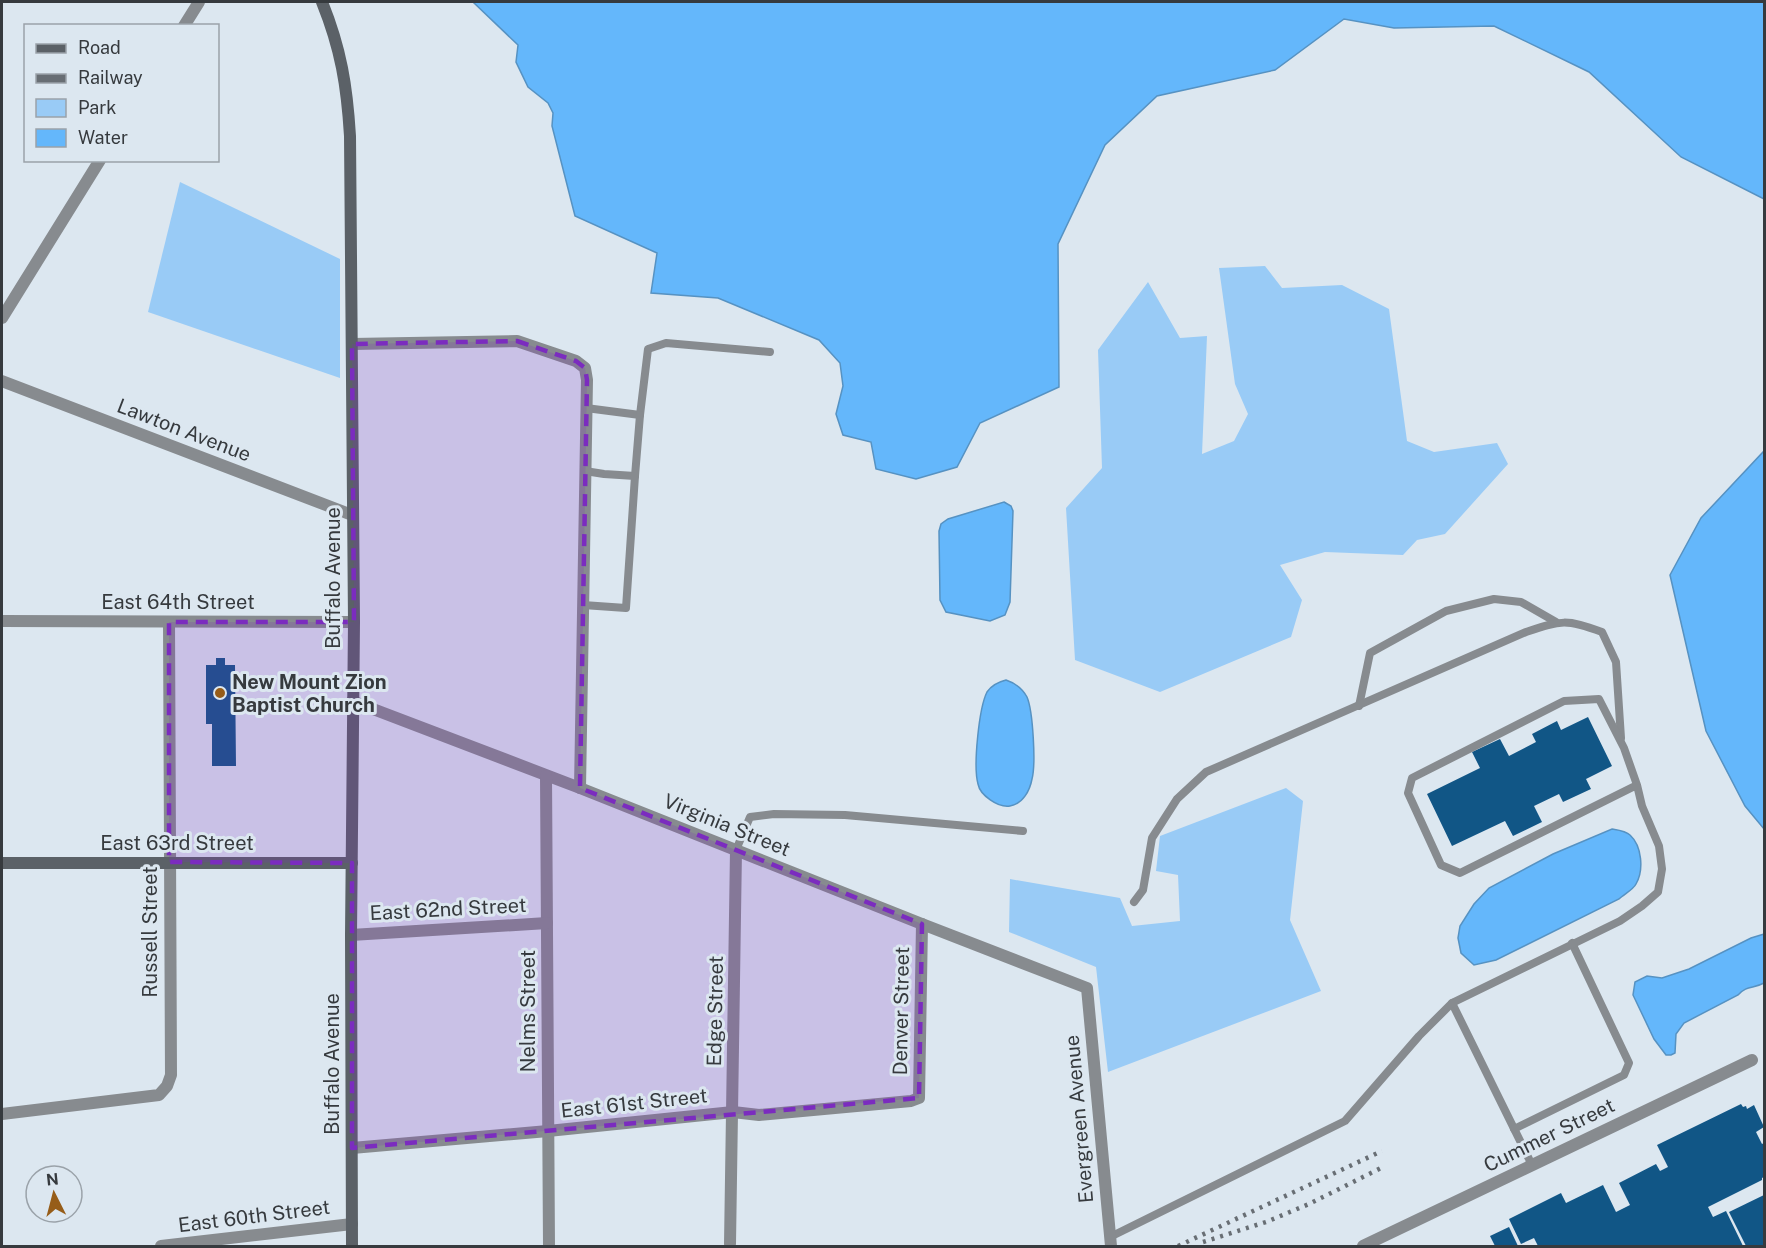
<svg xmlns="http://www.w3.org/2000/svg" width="1766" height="1248" font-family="'Public Sans',sans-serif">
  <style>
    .green { fill: #99cbf6 }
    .water { fill: #64b7fb; stroke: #5692c2; stroke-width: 1.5 }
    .building { fill: #115686 }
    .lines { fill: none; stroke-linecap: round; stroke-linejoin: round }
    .lane { stroke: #878b8f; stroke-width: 8 }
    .street { stroke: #878b8f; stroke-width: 12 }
    .secondary { stroke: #5b6167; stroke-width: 12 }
    .rail { stroke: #686e74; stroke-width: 4.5; stroke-dasharray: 3 6; stroke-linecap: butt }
    .marked { fill: #7b2cbf; fill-opacity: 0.2; stroke: #7b2cbf; stroke-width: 4.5; stroke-dasharray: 12 8; stroke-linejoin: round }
    .poi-dot { fill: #965d19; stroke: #dce7f0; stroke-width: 2 }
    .labels { text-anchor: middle; stroke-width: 6; stroke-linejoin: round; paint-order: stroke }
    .street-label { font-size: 20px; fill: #363a3e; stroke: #dce7f0 }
    .poi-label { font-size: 20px; font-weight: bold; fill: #363a3e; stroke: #dce7f0; text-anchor: start }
  </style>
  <rect width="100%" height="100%" fill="#dce7f0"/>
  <g class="green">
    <polygon points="180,182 340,259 340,378 148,312"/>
    <polygon points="1265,266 1282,288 1342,285 1389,309 1407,441 1434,452 1497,443 1508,464 1445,534 1417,540 1403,555 1325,552 1280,565 1302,600 1291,637 1160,692 1075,660 1066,508 1102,468 1098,350 1148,282 1180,338 1207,336 1202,454 1234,441 1248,414 1235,384 1219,268"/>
    <polygon points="1286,788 1303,801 1290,920 1321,991 1108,1072 1096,967 1009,932 1010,879 1120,898 1132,926 1180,921 1178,875 1156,871 1160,836"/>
  </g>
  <g class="water">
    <polygon points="473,2 1764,2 1764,199 1681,157 1589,72 1494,26 1394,28 1344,19 1275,70 1157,96 1105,145 1058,244 1059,387 980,423 957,467 916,479 876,469 871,442 843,435 836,414 843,386 840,363 819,340 718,298 651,293 657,253 575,216 552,126 553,113 548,103 528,87 516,62 518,45"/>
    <polygon points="1764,451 1764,829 1745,806 1706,731 1670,575 1701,518"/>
    <polygon points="1004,502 1011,506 1013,511 1010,602 1005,615 990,621 946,612 940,600 939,531 941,524 948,519"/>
    <path d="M 1006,680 C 1015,683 1022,688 1027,697 C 1033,711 1036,764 1032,779 C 1030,790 1023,804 1010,806 C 998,808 980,795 978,784 C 973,766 979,708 987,692 C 991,686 998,682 1006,680 Z"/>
    <path d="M 1612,829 C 1618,830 1626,831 1630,835 C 1642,846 1644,870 1636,884 C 1633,890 1624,894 1619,899 L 1496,960 L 1474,965 L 1461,953 L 1458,938 L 1460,926 L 1474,904 L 1489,888 L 1553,854 Z"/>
    <path d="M 1764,934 L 1764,983 C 1753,989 1747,985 1738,995 L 1684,1023 L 1676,1034 L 1675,1053 L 1671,1055 L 1666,1055 L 1654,1039 L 1633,995 L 1635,982 L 1647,976 L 1662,978 L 1689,969 L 1751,938 Z"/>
  </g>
  <g class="building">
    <polygon points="216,658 225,658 225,665 235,665 236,766 212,766 212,724 206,724 206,665 216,665"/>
    <polygon points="1588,717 1612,766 1586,779 1591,789 1563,802 1559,794 1534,806 1542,822 1513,836 1505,821 1452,846 1427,794 1480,768 1472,752 1500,739 1509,756 1536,742 1532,734 1557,721 1561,730"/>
    <polygon points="1741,1104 1743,1107 1746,1106 1747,1109 1754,1105 1764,1127 1756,1132 1762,1144 1764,1143 1764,1177 1762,1178 1762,1180 1708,1207 1713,1217 1726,1211 1743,1246 1538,1246 1534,1238 1521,1244 1509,1219 1561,1193 1566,1203 1603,1185 1616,1212 1630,1205 1619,1183 1656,1164 1660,1171 1668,1167 1657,1145"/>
    <polygon points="1764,1195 1764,1246 1746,1246 1729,1212"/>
    <polygon points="1509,1227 1518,1246 1495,1246 1490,1236"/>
  </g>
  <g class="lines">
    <g class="lane">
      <polyline points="586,408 640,415 648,349 666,343 770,352"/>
      <polyline points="585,471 604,474 635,476 640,415"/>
      <polyline points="583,605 626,608 635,476"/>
      <polyline points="1359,706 1370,653 1446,611 1494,599 1521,602 1556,622"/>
      <polyline points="736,850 750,817 774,814 845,815 1023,831"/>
      <path d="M 1134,902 L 1143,890 L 1152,838 L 1177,799 L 1206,772 L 1526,632 C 1562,620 1566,619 1602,632 L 1616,662 L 1621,738"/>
      <polyline points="1452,1003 1532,1165"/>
      <polyline points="1514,1129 1624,1075 1629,1063 1572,943"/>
      <polyline points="1110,1237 1345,1121 1419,1036 1452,1003 1620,921 1642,906 1658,892 1662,869 1659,846 1642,806 1637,785 1624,748 1599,699 1564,701 1412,778 1408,793 1441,865 1460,873 1637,785"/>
    </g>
    <g class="street">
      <polyline points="184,26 199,2"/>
      <polyline points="2,318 100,160"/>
      <polyline points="352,344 517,341 576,361 585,368 587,380 580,788"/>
      <polyline points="2,381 352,515"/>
      <polyline points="2,621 354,622"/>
      <polyline points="352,701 580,788 922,924 1087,988 1111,1246"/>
      <polyline points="546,776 549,1246"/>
      <polyline points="351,935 547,923"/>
      <polyline points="2,1114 159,1095 167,1086 171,1075 169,622"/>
      <polyline points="352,1148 548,1131 733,1112 759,1115 911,1101 919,1098 922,924"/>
      <polyline points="730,1244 736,850"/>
      <polyline points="161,1246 352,1224"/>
      <polyline points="1363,1246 1752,1060"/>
    </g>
    <g class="secondary">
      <path d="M 322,2 C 341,49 347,86 350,136 L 354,622 L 351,935 L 352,1246"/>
      <polyline points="2,863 352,863"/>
    </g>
    <g class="rail">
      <polyline points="1203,1242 1266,1222 1309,1204 1385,1166"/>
      <polyline points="1178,1246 1382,1151"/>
    </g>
  </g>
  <path class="marked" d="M 517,341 L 576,361 L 585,368 L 587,380 L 580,788 L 922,924 L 919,1098 L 352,1148 L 352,863 L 169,862 L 169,622 L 354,622 L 352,344 Z"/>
  <circle class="poi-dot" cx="220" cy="693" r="6"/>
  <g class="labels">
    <g class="street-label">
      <text transform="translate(184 430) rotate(21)" y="7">Lawton Avenue</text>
      <text transform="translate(333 578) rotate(-90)" y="7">Buffalo Avenue</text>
      <text x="178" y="609">East 64th Street</text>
      <text transform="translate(727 825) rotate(22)" y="7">Virginia Street</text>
      <text x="177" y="850">East 63rd Street</text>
      <text transform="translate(448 909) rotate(-3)" y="7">East 62nd Street</text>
      <text transform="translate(150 932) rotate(-90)" y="7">Russell Street</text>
      <text transform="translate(528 1011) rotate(-90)" y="7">Nelms Street</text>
      <text transform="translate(715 1011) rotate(-89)" y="7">Edge Street</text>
      <text transform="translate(901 1011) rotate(-89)" y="7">Denver Street</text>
      <text transform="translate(332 1064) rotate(-90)" y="7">Buffalo Avenue</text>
      <text transform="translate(634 1103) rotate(-6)" y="7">East 61st Street</text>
      <text transform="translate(1079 1119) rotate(-95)" y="7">Evergreen Avenue</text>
      <text transform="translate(1549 1135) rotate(-26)" y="7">Cummer Street</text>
      <text transform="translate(254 1216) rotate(-7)" y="7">East 60th Street</text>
    </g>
    <g class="poi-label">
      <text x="232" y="689">New Mount Zion<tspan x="232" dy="23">Baptist Church</tspan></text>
    </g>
  </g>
  <rect width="1766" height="1248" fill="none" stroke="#363a3e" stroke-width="6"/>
  <rect x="24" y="24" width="195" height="138" fill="#dce7f0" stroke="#9aa2a9" stroke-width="1.5"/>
  <rect x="36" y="44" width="30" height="9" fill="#5b6167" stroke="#9aa2a9" stroke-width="1.5"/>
  <text x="78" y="54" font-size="18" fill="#363a3e">Road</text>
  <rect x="36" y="74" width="30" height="9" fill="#686e74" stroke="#9aa2a9" stroke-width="1.5"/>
  <text x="78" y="84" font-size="18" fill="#363a3e">Railway</text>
  <rect x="36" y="99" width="30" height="18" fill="#99cbf6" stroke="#9aa2a9" stroke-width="1.5"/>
  <text x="78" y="114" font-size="18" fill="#363a3e">Park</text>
  <rect x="36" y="129" width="30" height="18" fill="#64b7fb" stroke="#9aa2a9" stroke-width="1.5"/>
  <text x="78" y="144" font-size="18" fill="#363a3e">Water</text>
  <g transform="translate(54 1194) rotate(354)"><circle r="28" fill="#dce7f0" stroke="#9aa2a9" stroke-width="1.5"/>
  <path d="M0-4.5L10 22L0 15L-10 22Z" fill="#965d19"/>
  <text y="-9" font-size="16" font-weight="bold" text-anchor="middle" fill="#363a3e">N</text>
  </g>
</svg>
